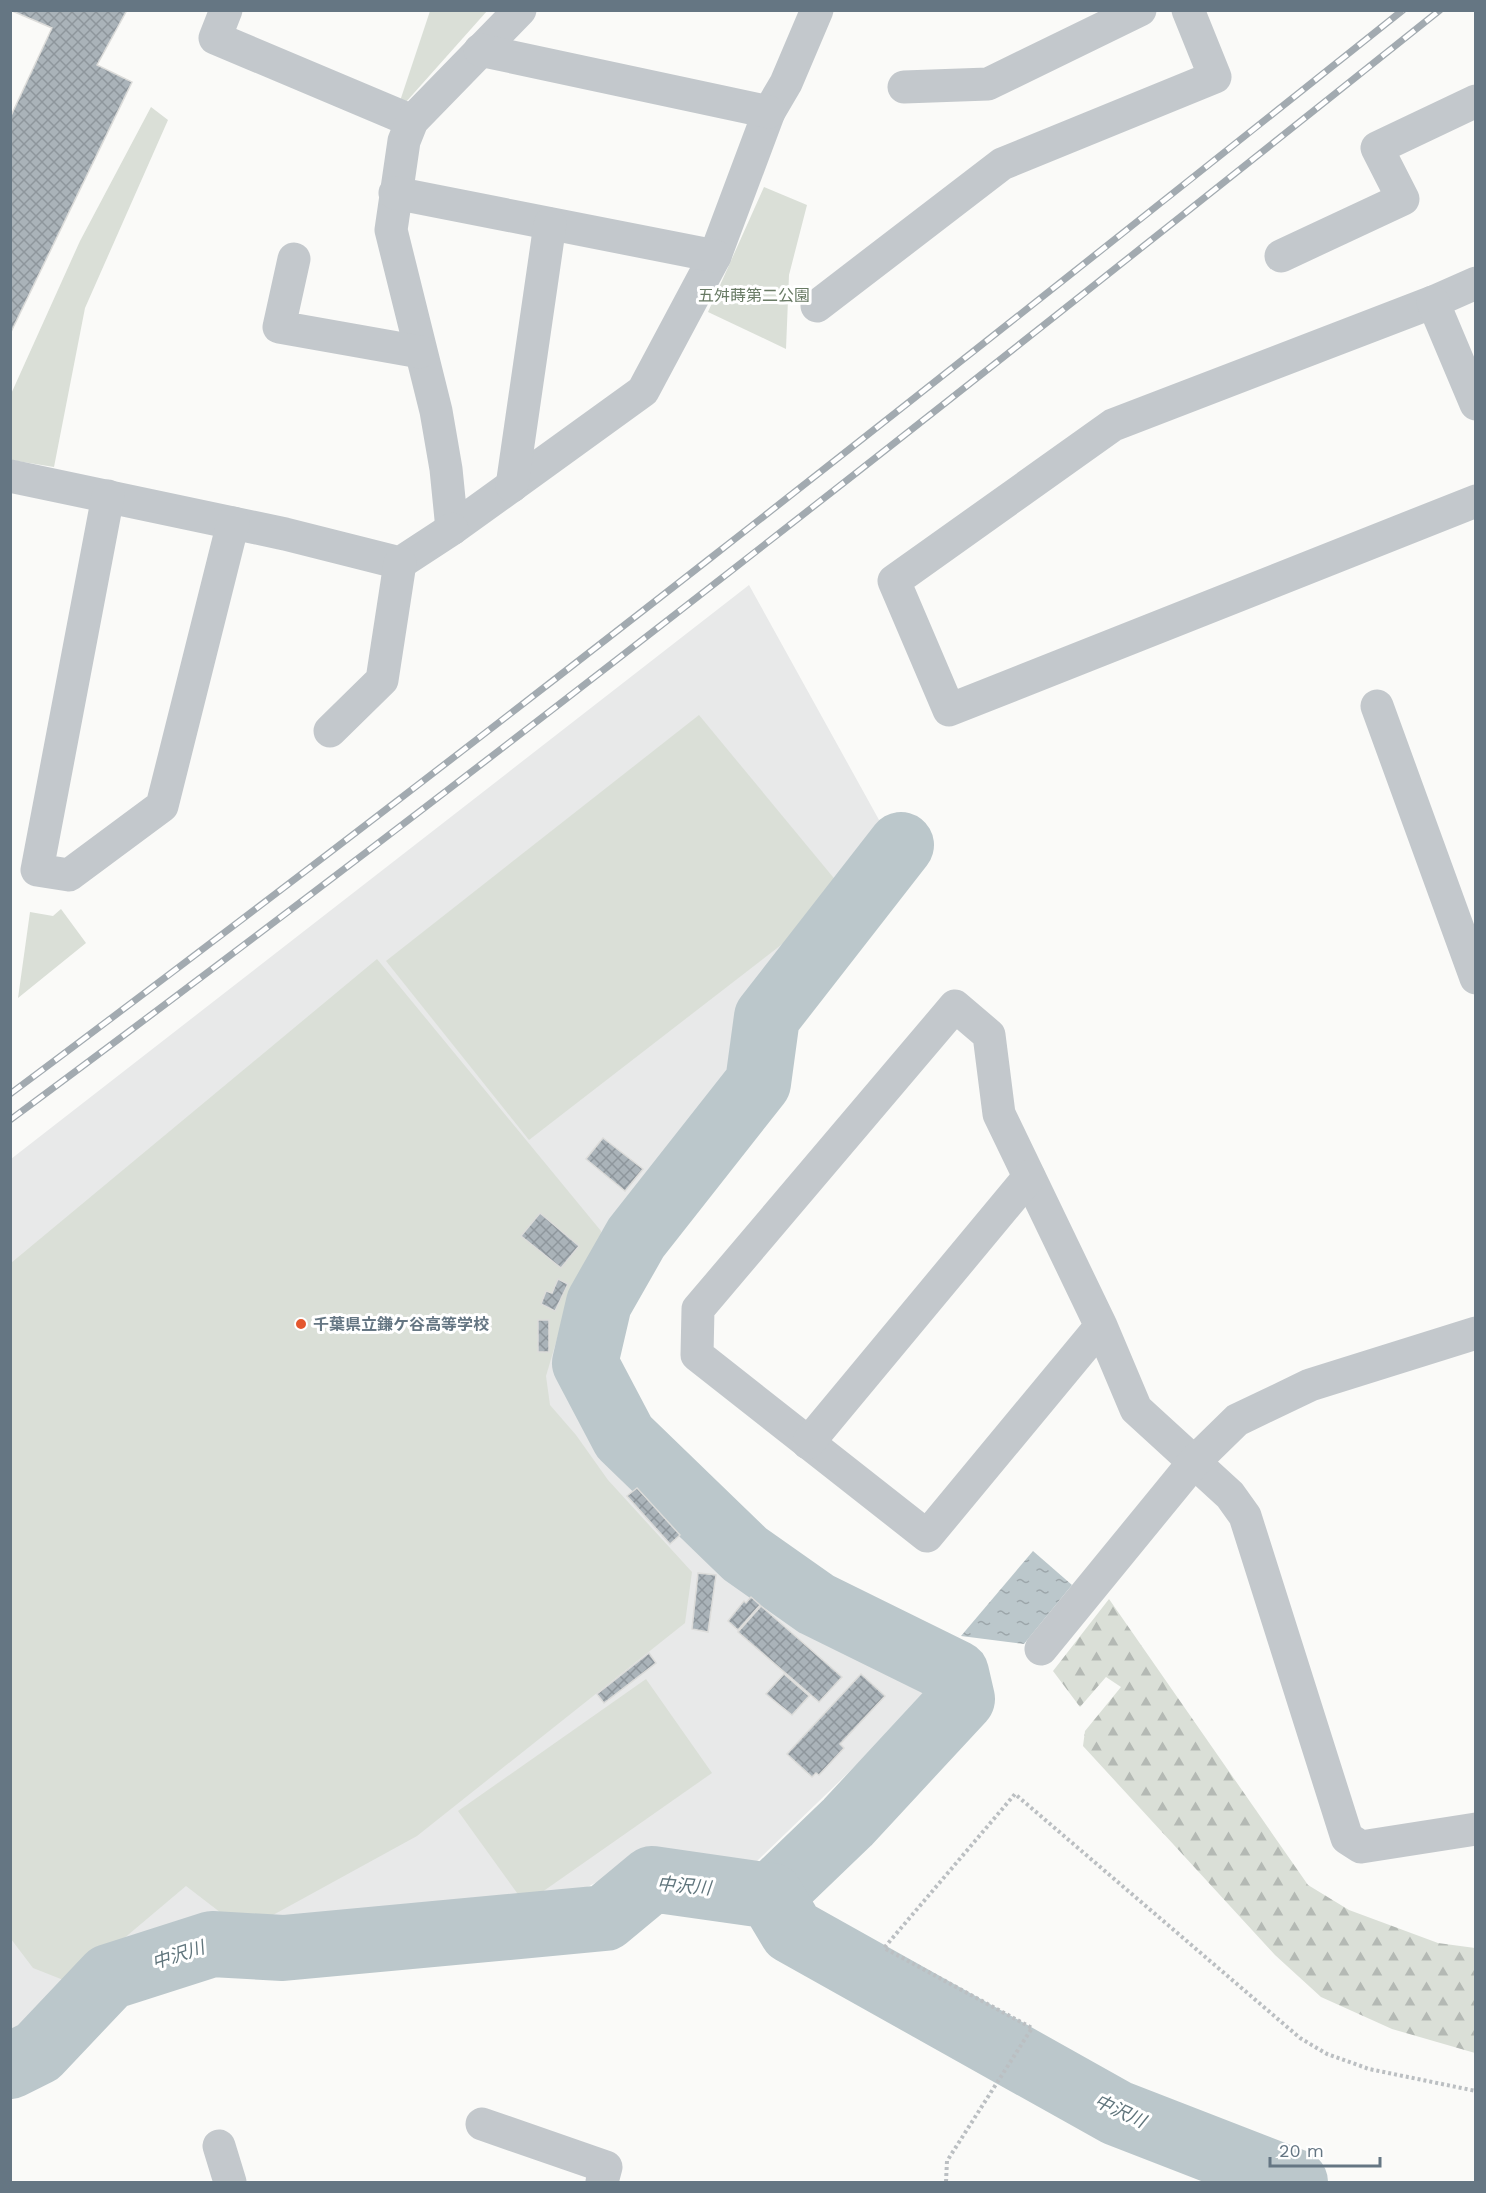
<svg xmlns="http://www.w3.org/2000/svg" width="1486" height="2193" font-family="'Work Sans','Noto Sans JP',sans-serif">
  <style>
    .built { fill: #e8e9e9 }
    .forest { fill: url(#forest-firs) }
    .park { fill: #dadfd7 }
    .water { fill: url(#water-ripples) }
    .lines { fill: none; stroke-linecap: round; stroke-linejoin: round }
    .river { stroke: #bbc7cb; stroke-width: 66 }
    .building { fill: url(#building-cross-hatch); stroke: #dcdcda; stroke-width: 1.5 }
    .path { stroke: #bbbfc2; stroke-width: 4; stroke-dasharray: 3 3; stroke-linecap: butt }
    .minor { stroke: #c3c8cc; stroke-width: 33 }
    .rail-casing { stroke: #a2aab0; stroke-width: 7 }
    .rail { stroke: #fff; stroke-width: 4.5; stroke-dasharray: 14; stroke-linecap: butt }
    .poi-dot { fill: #e4572e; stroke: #fff; stroke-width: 2 }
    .labels { text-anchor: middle; stroke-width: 6; stroke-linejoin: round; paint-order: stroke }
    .park-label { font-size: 16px; fill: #687a64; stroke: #fff }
    .poi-label { font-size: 16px; font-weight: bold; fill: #657683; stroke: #fff; text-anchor: start }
    .water-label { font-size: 18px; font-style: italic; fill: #60757c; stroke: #fff }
  </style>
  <defs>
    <pattern id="forest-firs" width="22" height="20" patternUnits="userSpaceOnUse" patternTransform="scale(1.5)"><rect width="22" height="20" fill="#dadfd7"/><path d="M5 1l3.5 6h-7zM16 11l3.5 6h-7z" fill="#b4b9b4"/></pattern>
    <pattern id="water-ripples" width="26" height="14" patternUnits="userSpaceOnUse" patternTransform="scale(1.5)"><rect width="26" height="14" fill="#bbc7cb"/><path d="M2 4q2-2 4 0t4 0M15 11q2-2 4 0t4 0" fill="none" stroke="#9ca6aa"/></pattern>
    <pattern id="building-cross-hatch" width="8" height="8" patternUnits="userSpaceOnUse" patternTransform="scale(1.5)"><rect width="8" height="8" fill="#aab3b9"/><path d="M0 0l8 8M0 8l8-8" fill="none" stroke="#8e969c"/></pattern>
  </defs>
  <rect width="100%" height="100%" fill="#fafaf8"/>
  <polygon class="built" points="749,585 894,847 875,882 758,1013 748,1084 627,1234 593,1300 591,1348 658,1448 828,1594 952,1659 907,1716 756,1862 650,1855 548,1907 459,1912 306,1928 174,1930 11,2039 11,1159"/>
  <polygon class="forest" points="1109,1599 1308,1885 1349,1910 1438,1943 1475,1948 1475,2053 1392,2029 1321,1997 1275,1955 1083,1746 1085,1731 1121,1687 1106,1677 1080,1707 1053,1671"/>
  <g class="park">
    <polygon points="430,11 487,11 406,102 399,104"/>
    <polygon points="151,107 168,120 85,308 54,467 11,460 11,394 80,241"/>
    <polygon points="764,187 807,205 789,275 786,349 708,312"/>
    <polygon points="699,715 847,894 529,1140 386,961"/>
    <polygon points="61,909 86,943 18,998 30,912 53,916"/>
    <polygon points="377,959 601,1231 598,1261 559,1332 546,1376 550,1405 576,1435 608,1480 692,1572 685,1623 417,1836 273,1915 225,1916 186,1886 71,1983 33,1968 11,1939 11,1263"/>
    <polygon points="646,1679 712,1773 525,1904 458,1811"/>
  </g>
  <polygon class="water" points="1033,1551 1072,1585 1024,1644 961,1636"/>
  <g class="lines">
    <g class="river">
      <polyline points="771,1896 848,1822 962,1699 956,1673 816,1604 745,1554 624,1437 585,1363 599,1303 636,1238 758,1083 767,1017 901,845"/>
      <polyline points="10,2066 38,2052 109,1977 212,1944 283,1948 605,1918 652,1879 771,1896 792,1931 1117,2113 1295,2182"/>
    </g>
  </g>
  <g class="building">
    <polygon points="10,10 127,10 97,65 132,82 10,334 10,118 52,28"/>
    <polygon points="603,1138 643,1169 625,1191 586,1159"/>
    <polygon points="540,1213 579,1246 561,1268 521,1236"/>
    <polygon points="558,1279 568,1284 555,1311 541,1304 546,1291 552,1293"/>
    <rect x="538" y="1320" width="11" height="32"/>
    <polygon points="637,1488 680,1535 670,1544 627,1496"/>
    <polygon points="698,1573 716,1575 708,1632 692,1629"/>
    <polygon points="751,1597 760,1605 738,1630 728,1621 744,1601 746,1603"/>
    <polygon points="761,1606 842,1677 819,1702 738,1632"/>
    <polygon points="649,1653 656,1663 604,1703 597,1694"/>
    <polygon points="784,1674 809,1696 792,1715 766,1694"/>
    <polygon points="861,1674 885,1696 840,1744 844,1748 819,1775 816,1773 812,1777 787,1754"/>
  </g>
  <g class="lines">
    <polyline class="path" points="946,2182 947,2161 1032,2028 884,1948 1015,1794 1300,2038 1327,2054 1369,2069 1476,2091"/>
    <g class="minor">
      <polyline points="226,10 215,38 412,121"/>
      <polyline points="520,10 412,121 404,141 391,230 436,411 446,469 452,529 643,391 715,256 769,112 786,83 817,10"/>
      <polyline points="480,50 769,112"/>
      <polyline points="904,87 988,84 1140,10"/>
      <polyline points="395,193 715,256"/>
      <polyline points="1281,256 1403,199 1377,148 1476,101"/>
      <polyline points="294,259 279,327 420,352"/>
      <polyline points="1476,283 1433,302 1113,425 894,581 949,710 1476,501"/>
      <polyline points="1433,302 1476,404"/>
      <polyline points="817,306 1002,164 1215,77 1188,10"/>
      <polyline points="10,476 285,534 400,563 452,529"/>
      <polyline points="512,486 550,224"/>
      <polyline points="108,496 37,870 69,875 162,806 233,523"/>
      <polyline points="1377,706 1476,978"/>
      <polyline points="330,731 382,680 400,563"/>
      <polyline points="1101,1326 927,1536 697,1355 698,1309 955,1006 989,1035 999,1114 1101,1326 1136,1409 1230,1495 1245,1516 1347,1838 1361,1847 1476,1829"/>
      <polyline points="808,1443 1029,1177"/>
      <polyline points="1041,1649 1194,1462 1237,1420 1310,1385 1476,1333"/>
      <polyline points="482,2124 606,2167 602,2182"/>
      <polyline points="219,2146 230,2182"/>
    </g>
    <g class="rail-casing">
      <g id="rail">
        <path d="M 10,1094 C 482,742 943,377 1403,10"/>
        <path d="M 10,1120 C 495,761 968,387 1440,10"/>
      </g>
    </g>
    <use href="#rail" class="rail"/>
  </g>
  <circle class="poi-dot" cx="301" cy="1324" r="6"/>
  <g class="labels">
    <g class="park-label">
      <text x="754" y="301">五舛蒔第二公園</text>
    </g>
    <g class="poi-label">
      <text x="313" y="1330">千葉県立鎌ケ谷高等学校</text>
    </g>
    <g class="water-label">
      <text transform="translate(684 1886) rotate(5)" y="6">中沢川</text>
      <text transform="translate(178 1955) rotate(-18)" y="6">中沢川</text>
      <text transform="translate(1120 2111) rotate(25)" y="6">中沢川</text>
    </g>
  </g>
  <rect width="1486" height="2193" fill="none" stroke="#657683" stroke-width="24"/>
  <path d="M1270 2157v9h110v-9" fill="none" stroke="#657683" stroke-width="3"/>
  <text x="1279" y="2157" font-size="18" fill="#657683" stroke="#ffffff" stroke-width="4.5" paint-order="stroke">20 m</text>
</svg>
